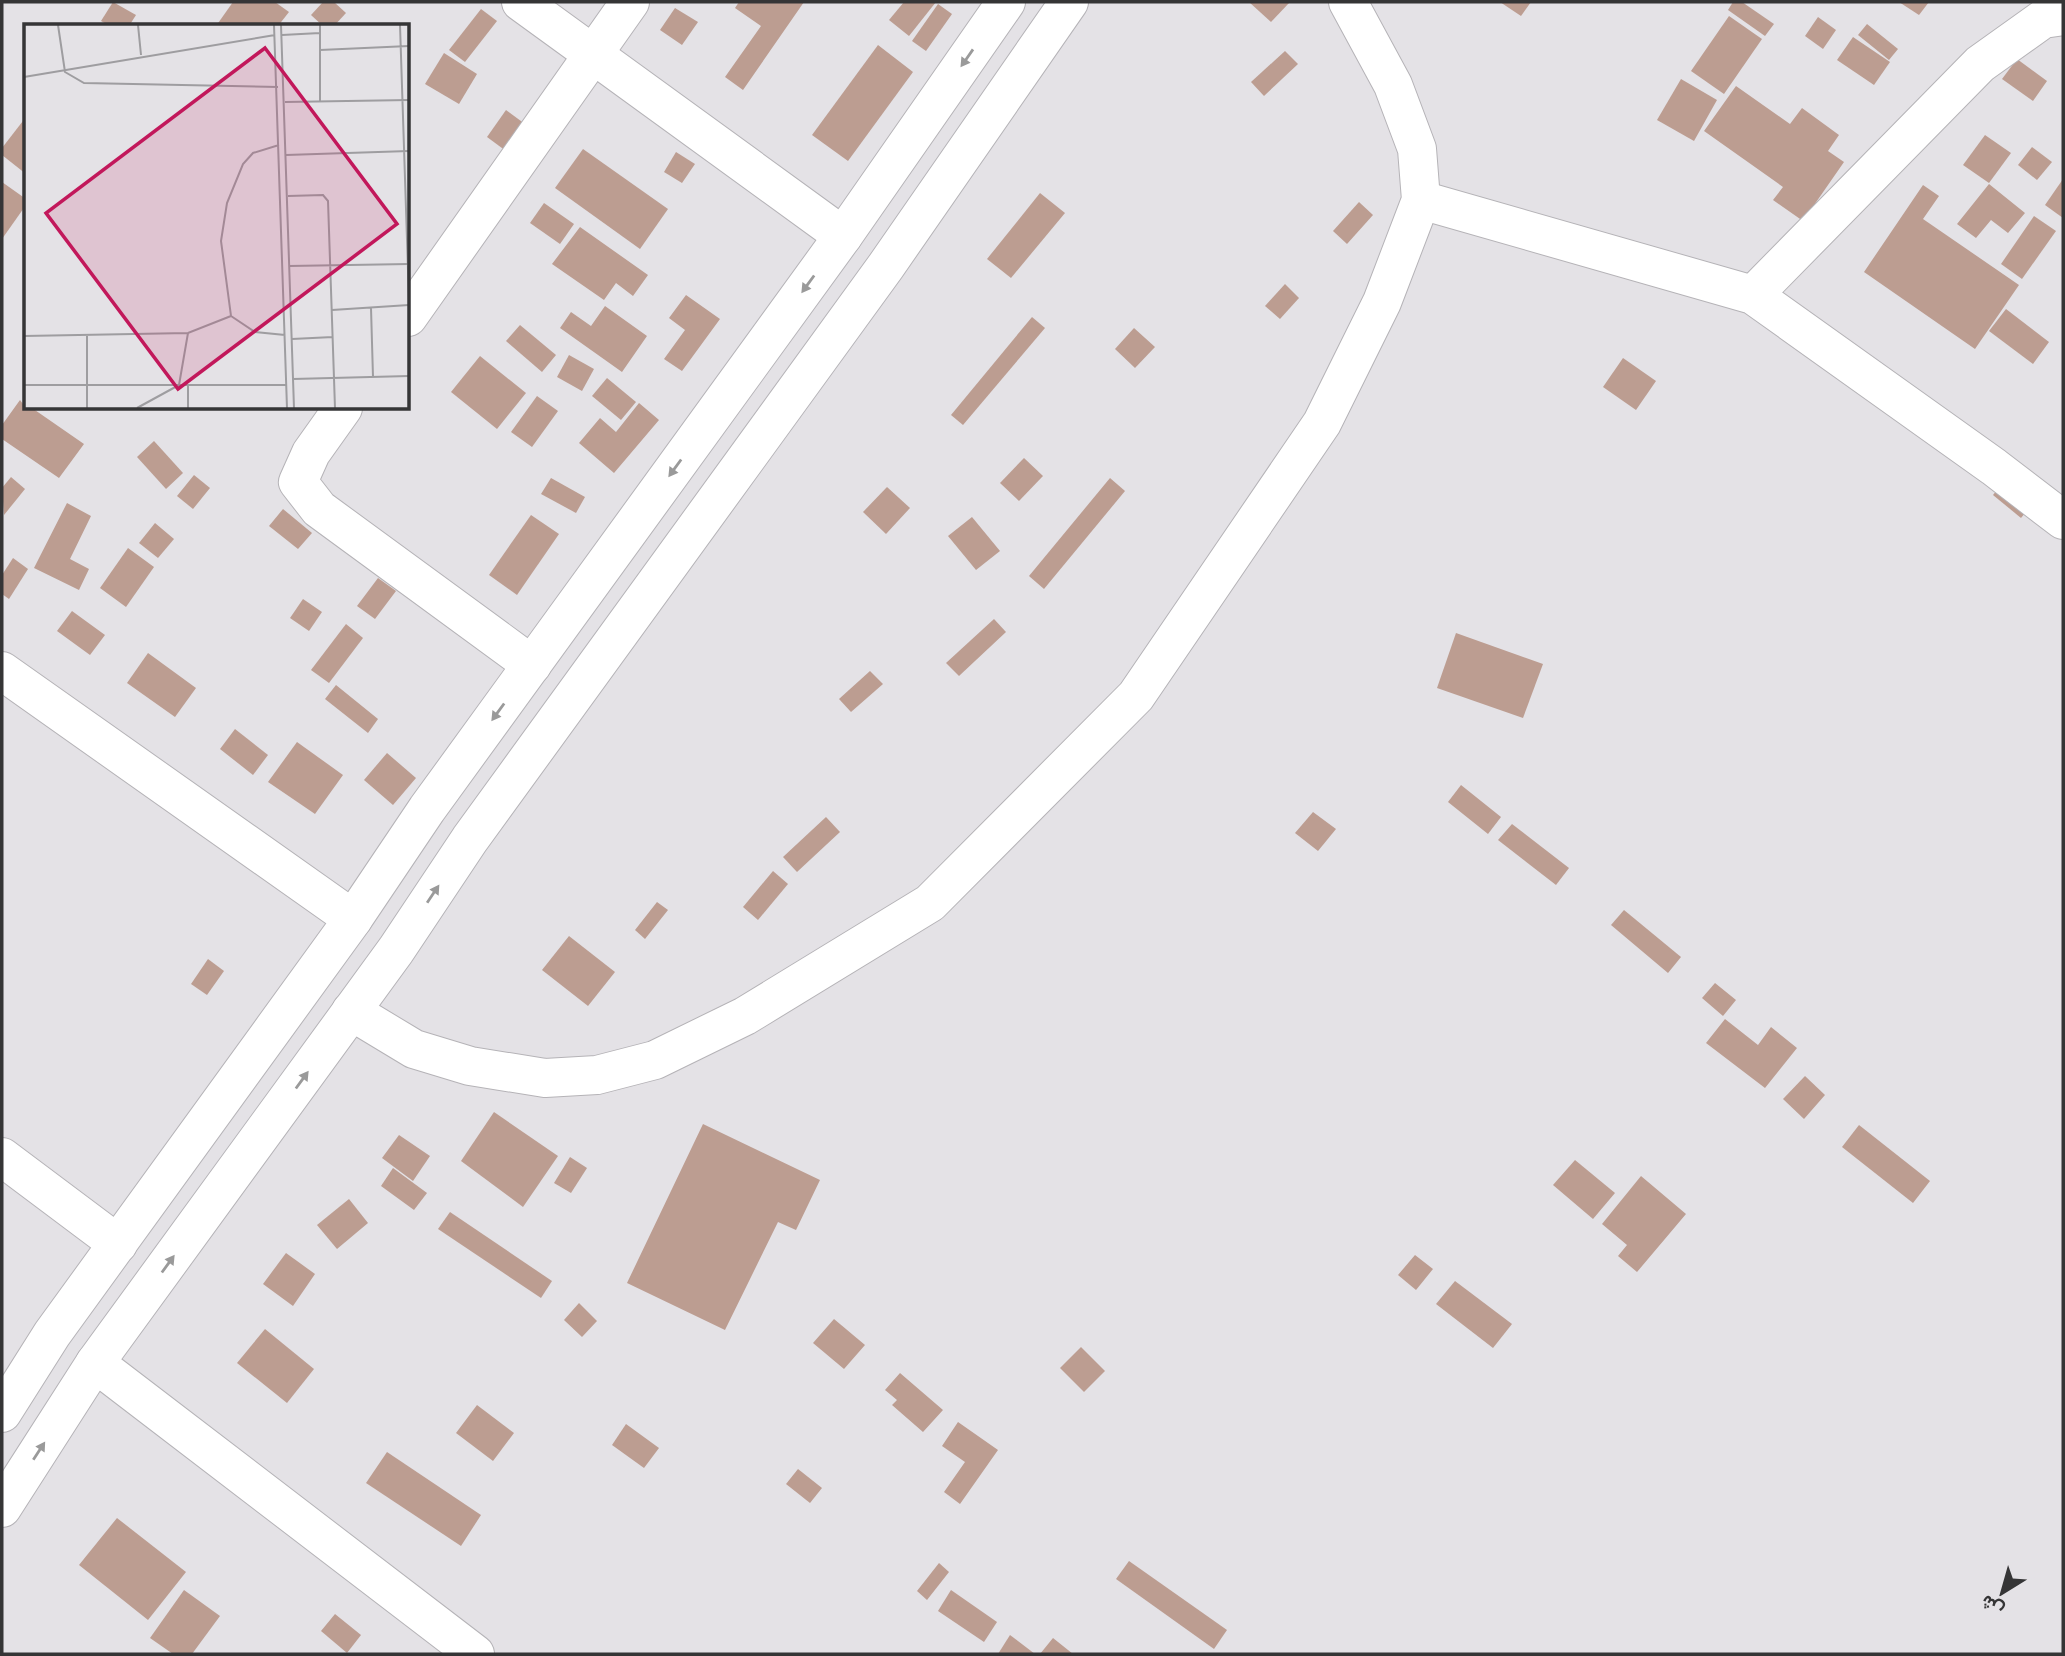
<svg xmlns="http://www.w3.org/2000/svg" width="2065" height="1656" font-family="Helvetica,Vazirmatn,sans-serif">
  <style>
    .building { fill: #bc9d91 }
    .lines { fill: none; stroke-linecap: round; stroke-linejoin: round }
    .minor-casing { stroke: #b5b3b7; stroke-width: 40 }
    .minor { stroke: #fff; stroke-width: 38 }
    .oneway { fill: #9a9a9a }
    .inset-road { fill: none; stroke: #9e9da0; stroke-width: 2 }
    .view { fill: #c2185b; fill-opacity: 0.15; stroke: #c2185b; stroke-width: 3.5 }
    .inset-edge { fill: none; stroke: #353536; stroke-width: 3.5 }
  </style>
  <rect width="100%" height="100%" fill="#e4e2e6"/>
  <g class="building">
    <polygon points="113,2 136,15 129,26 110,26 101,21"/>
    <polygon points="233,2 275,2 289,12 278,26 216,26"/>
    <polygon points="323,2 334,2 346,13 334,26 323,26 311,15"/>
    <polygon points="739,2 804,2 743,90 725,77 761,26 735,8"/>
    <polygon points="904,2 936,2 909,36 889,20"/>
    <polygon points="1249,2 1290,2 1271,22"/>
    <polygon points="1500,2 1531,2 1521,16"/>
    <polygon points="1733,2 1742,2 1774,24 1765,36 1728,10"/>
    <polygon points="1899,2 1929,2 1919,15"/>
    <polygon points="938,4 952,14 926,51 912,41"/>
    <polygon points="675,8 698,22 682,45 660,30"/>
    <polygon points="481,9 497,21 465,62 449,50"/>
    <polygon points="1729,16 1762,39 1724,94 1691,71"/>
    <polygon points="1818,17 1836,30 1823,49 1805,36"/>
    <polygon points="1867,24 1898,49 1889,60 1858,35"/>
    <polygon points="1853,37 1890,62 1874,85 1837,60"/>
    <polygon points="878,45 913,72 848,161 812,135"/>
    <polygon points="1285,51 1298,64 1264,96 1251,82"/>
    <polygon points="444,53 477,74 459,104 425,84"/>
    <polygon points="2017,59 2047,81 2033,101 2002,79"/>
    <polygon points="1681,79 1717,100 1694,141 1657,120"/>
    <polygon points="1736,86 1790,124 1802,108 1839,135 1828,151 1844,162 1803,221 1773,200 1783,187 1704,131"/>
    <polygon points="506,110 525,124 506,151 487,137"/>
    <polygon points="26,117 26,174 2,155 2,148"/>
    <polygon points="1985,135 2011,153 1989,183 1963,165"/>
    <polygon points="2032,147 2052,162 2037,180 2018,165"/>
    <polygon points="583,149 668,209 640,249 555,188"/>
    <polygon points="676,152 695,164 682,183 664,172"/>
    <polygon points="2063,179 2063,218 2045,205"/>
    <polygon points="2,182 26,199 26,205 2,239"/>
    <polygon points="1989,184 2025,213 2008,233 1991,220 1976,238 1957,224"/>
    <polygon points="1923,185 1939,196 1923,219 2019,285 1975,349 1864,272"/>
    <polygon points="1040,193 1065,213 1011,278 987,259"/>
    <polygon points="1359,202 1373,215 1347,244 1333,231"/>
    <polygon points="544,203 574,224 560,244 530,223"/>
    <polygon points="2034,216 2056,231 2022,279 2001,264"/>
    <polygon points="580,227 648,275 633,296 616,283 604,300 552,264"/>
    <polygon points="1285,284 1299,298 1280,319 1265,306"/>
    <polygon points="686,295 720,319 682,371 664,359 685,330 669,318"/>
    <polygon points="605,306 647,336 622,372 560,328 571,312 591,326"/>
    <polygon points="2006,309 2049,342 2033,364 1989,331"/>
    <polygon points="1032,317 1045,328 963,425 951,415"/>
    <polygon points="520,325 556,355 542,372 506,341"/>
    <polygon points="1134,328 1155,347 1135,368 1115,349"/>
    <polygon points="569,355 594,369 582,391 557,377"/>
    <polygon points="480,356 526,393 497,429 451,392"/>
    <polygon points="1623,358 1656,381 1636,410 1603,387"/>
    <polygon points="607,378 636,402 621,420 592,396"/>
    <polygon points="537,396 558,411 532,447 511,432"/>
    <polygon points="20,400 26,408 32,408 84,444 59,478 2,439 2,425"/>
    <polygon points="639,403 659,420 614,473 579,443 600,418 616,432"/>
    <polygon points="154,441 183,473 166,489 137,457"/>
    <polygon points="1024,458 1043,476 1019,501 1000,483"/>
    <polygon points="194,475 210,488 193,509 177,496"/>
    <polygon points="11,477 25,489 4,515 2,488"/>
    <polygon points="551,478 585,497 576,513 541,494"/>
    <polygon points="1110,478 1125,491 1044,589 1029,576"/>
    <polygon points="2006,479 2034,502 2021,518 1993,495"/>
    <polygon points="887,487 910,508 886,534 863,512"/>
    <polygon points="67,503 91,516 70,559 89,569 79,590 34,568"/>
    <polygon points="283,509 312,533 298,549 269,526"/>
    <polygon points="531,515 559,534 517,595 489,575"/>
    <polygon points="972,517 1000,551 976,570 948,536"/>
    <polygon points="155,523 174,539 158,558 139,543"/>
    <polygon points="128,548 154,567 126,607 100,588"/>
    <polygon points="13,558 28,569 9,599 2,594 2,575"/>
    <polygon points="378,578 396,591 375,619 357,606"/>
    <polygon points="303,599 322,612 309,631 290,618"/>
    <polygon points="72,611 105,635 90,655 57,631"/>
    <polygon points="994,619 1006,632 959,676 946,663"/>
    <polygon points="346,624 363,638 329,683 311,670"/>
    <polygon points="1456,633 1543,664 1523,718 1437,688"/>
    <polygon points="148,653 196,688 175,717 127,683"/>
    <polygon points="870,671 883,684 851,712 839,699"/>
    <polygon points="336,685 378,719 368,733 325,699"/>
    <polygon points="235,729 268,755 253,775 220,749"/>
    <polygon points="297,742 343,775 315,814 268,782"/>
    <polygon points="387,753 416,778 393,805 364,780"/>
    <polygon points="1461,785 1501,817 1488,834 1448,802"/>
    <polygon points="1313,812 1336,829 1318,851 1295,833"/>
    <polygon points="826,817 840,832 797,872 783,857"/>
    <polygon points="1512,824 1569,868 1556,885 1498,840"/>
    <polygon points="773,871 788,884 758,920 743,907"/>
    <polygon points="657,902 668,910 645,939 635,930"/>
    <polygon points="1624,910 1681,957 1668,973 1611,925"/>
    <polygon points="569,936 615,972 588,1006 542,970"/>
    <polygon points="208,959 224,971 207,995 191,984"/>
    <polygon points="1715,983 1736,1000 1723,1016 1702,998"/>
    <polygon points="1725,1019 1758,1045 1771,1027 1797,1048 1765,1088 1706,1043"/>
    <polygon points="1805,1076 1825,1095 1804,1119 1783,1099"/>
    <polygon points="494,1112 558,1156 523,1207 461,1161"/>
    <polygon points="703,1124 820,1180 796,1230 778,1222 725,1330 627,1283"/>
    <polygon points="1859,1125 1930,1181 1913,1203 1842,1147"/>
    <polygon points="399,1135 430,1156 413,1181 382,1158"/>
    <polygon points="570,1157 587,1168 571,1193 554,1183"/>
    <polygon points="1575,1160 1615,1193 1593,1219 1553,1185"/>
    <polygon points="393,1168 427,1193 414,1210 381,1186"/>
    <polygon points="1641,1176 1686,1214 1637,1272 1618,1256 1627,1245 1602,1224"/>
    <polygon points="349,1199 368,1223 337,1249 317,1225"/>
    <polygon points="450,1212 552,1281 541,1298 438,1229"/>
    <polygon points="286,1253 315,1274 293,1306 263,1284"/>
    <polygon points="1415,1255 1433,1269 1416,1290 1398,1275"/>
    <polygon points="1455,1281 1512,1324 1493,1348 1436,1304"/>
    <polygon points="579,1303 597,1321 582,1337 564,1320"/>
    <polygon points="834,1319 865,1345 844,1369 813,1343"/>
    <polygon points="265,1329 314,1369 287,1403 237,1363"/>
    <polygon points="1081,1347 1105,1371 1084,1392 1060,1368"/>
    <polygon points="900,1373 943,1410 923,1432 892,1405 897,1400 885,1390"/>
    <polygon points="477,1405 514,1433 493,1461 456,1433"/>
    <polygon points="958,1422 998,1450 960,1504 944,1492 965,1462 942,1446"/>
    <polygon points="626,1424 659,1448 644,1468 612,1445"/>
    <polygon points="387,1452 481,1515 461,1546 366,1483"/>
    <polygon points="798,1469 822,1488 810,1503 786,1484"/>
    <polygon points="117,1518 186,1572 148,1620 79,1565"/>
    <polygon points="1129,1561 1227,1630 1214,1649 1116,1579"/>
    <polygon points="939,1563 949,1572 927,1600 917,1591"/>
    <polygon points="184,1590 220,1616 192,1654 173,1654 150,1638"/>
    <polygon points="951,1590 997,1622 984,1642 938,1611"/>
    <polygon points="335,1614 361,1635 347,1653 321,1631"/>
    <polygon points="1010,1635 1035,1654 998,1654"/>
    <polygon points="1053,1638 1073,1654 1040,1654"/>
  </g>
  <g class="lines">
    <g class="minor-casing">
      <g id="minor">
        <polyline points="521,2 843,236"/>
        <polyline points="1421,200 1753,295 1994,467 2063,520"/>
        <polyline points="1753,295 1980,64 2043,19 2063,16"/>
        <polyline points="408,317 630,2"/>
        <polyline points="343,408 311,453 298,482 319,509 532,665"/>
        <polyline points="2,671 353,919"/>
        <polyline points="351,1011 414,1049 470,1066 545,1078 597,1075 655,1060 745,1016 930,903 1136,696 1322,423 1382,302 1421,200 1417,149 1393,85 1348,2"/>
        <polyline points="2,1157 118,1244"/>
        <polyline points="95,1363 475,1654"/>
        <polyline points="2,1413 52,1334 353,919 427,809 843,236 1006,2"/>
        <polyline points="2,1508 95,1363 396,950 470,839 886,266 1069,2"/>
      </g>
    </g>
    <use href="#minor" class="minor"/>
  </g>
  <defs><path id="oneway-solid" d="M-6-.8H1V-3.2L6.5 0L1 3.2V.8H-6Z" transform="scale(1.75)"/></defs>
  <g class="oneway">
    <use href="#oneway-solid" transform="translate(967 58) rotate(125)"/>
    <use href="#oneway-solid" transform="translate(808 284) rotate(126)"/>
    <use href="#oneway-solid" transform="translate(675 468) rotate(126)"/>
    <use href="#oneway-solid" transform="translate(498 712) rotate(126)"/>
    <use href="#oneway-solid" transform="translate(433 894) rotate(-56)"/>
    <use href="#oneway-solid" transform="translate(302 1080) rotate(-54)"/>
    <use href="#oneway-solid" transform="translate(168 1264) rotate(-54)"/>
    <use href="#oneway-solid" transform="translate(39 1451) rotate(-57)"/>
  </g>
  <g transform="translate(24 24)">
    <rect width="385" height="385" fill="#e4e2e6"/>
    <path class="inset-road" d="M 34,1 L 41,48 L 60,59 L 254,63M 114,1 L 117,31M 250,1 L 263,384M 257,1 L 270,384M 296,1 L 296,77M 376,1 L 385,277M 258,11 L 296,9M 296,26 L 385,22M 0,53 L 251,11M 261,78 L 385,76M 255,121 L 229,129 L 219,140 L 203,179 L 197,217 L 207,292 L 231,308 L 261,311M 262,131 L 385,127M 264,172 L 299,171 L 304,177 L 311,384M 265,242 L 385,240M 347,284 L 349,353M 308,286 L 385,281M 0,312 L 164,309 L 207,292M 268,315 L 309,313M 269,355 L 385,352M 0,361 L 263,361M 164,361 L 164,384M 63,384 L 63,310M 113,384 L 155,361 L 164,309"/>
    <path class="view" d="M 241,24 L 373,200 L 154,365 L 22,189 Z"/>
    <rect width="385" height="385" class="inset-edge"/>
  </g>
  <rect width="2065" height="1656" fill="none" stroke="#353536" stroke-width="7"/>
  <g transform="translate(2002 1593) rotate(217)" stroke="#e4e2e6" stroke-width="5" paint-order="stroke">
  <path d="M0-5L12 26L0 18L-12 26Z" fill="#353536"/>
  <text y="-10" font-size="19" font-weight="bold" text-anchor="middle" fill="#353536">ش</text>
  </g>
</svg>
